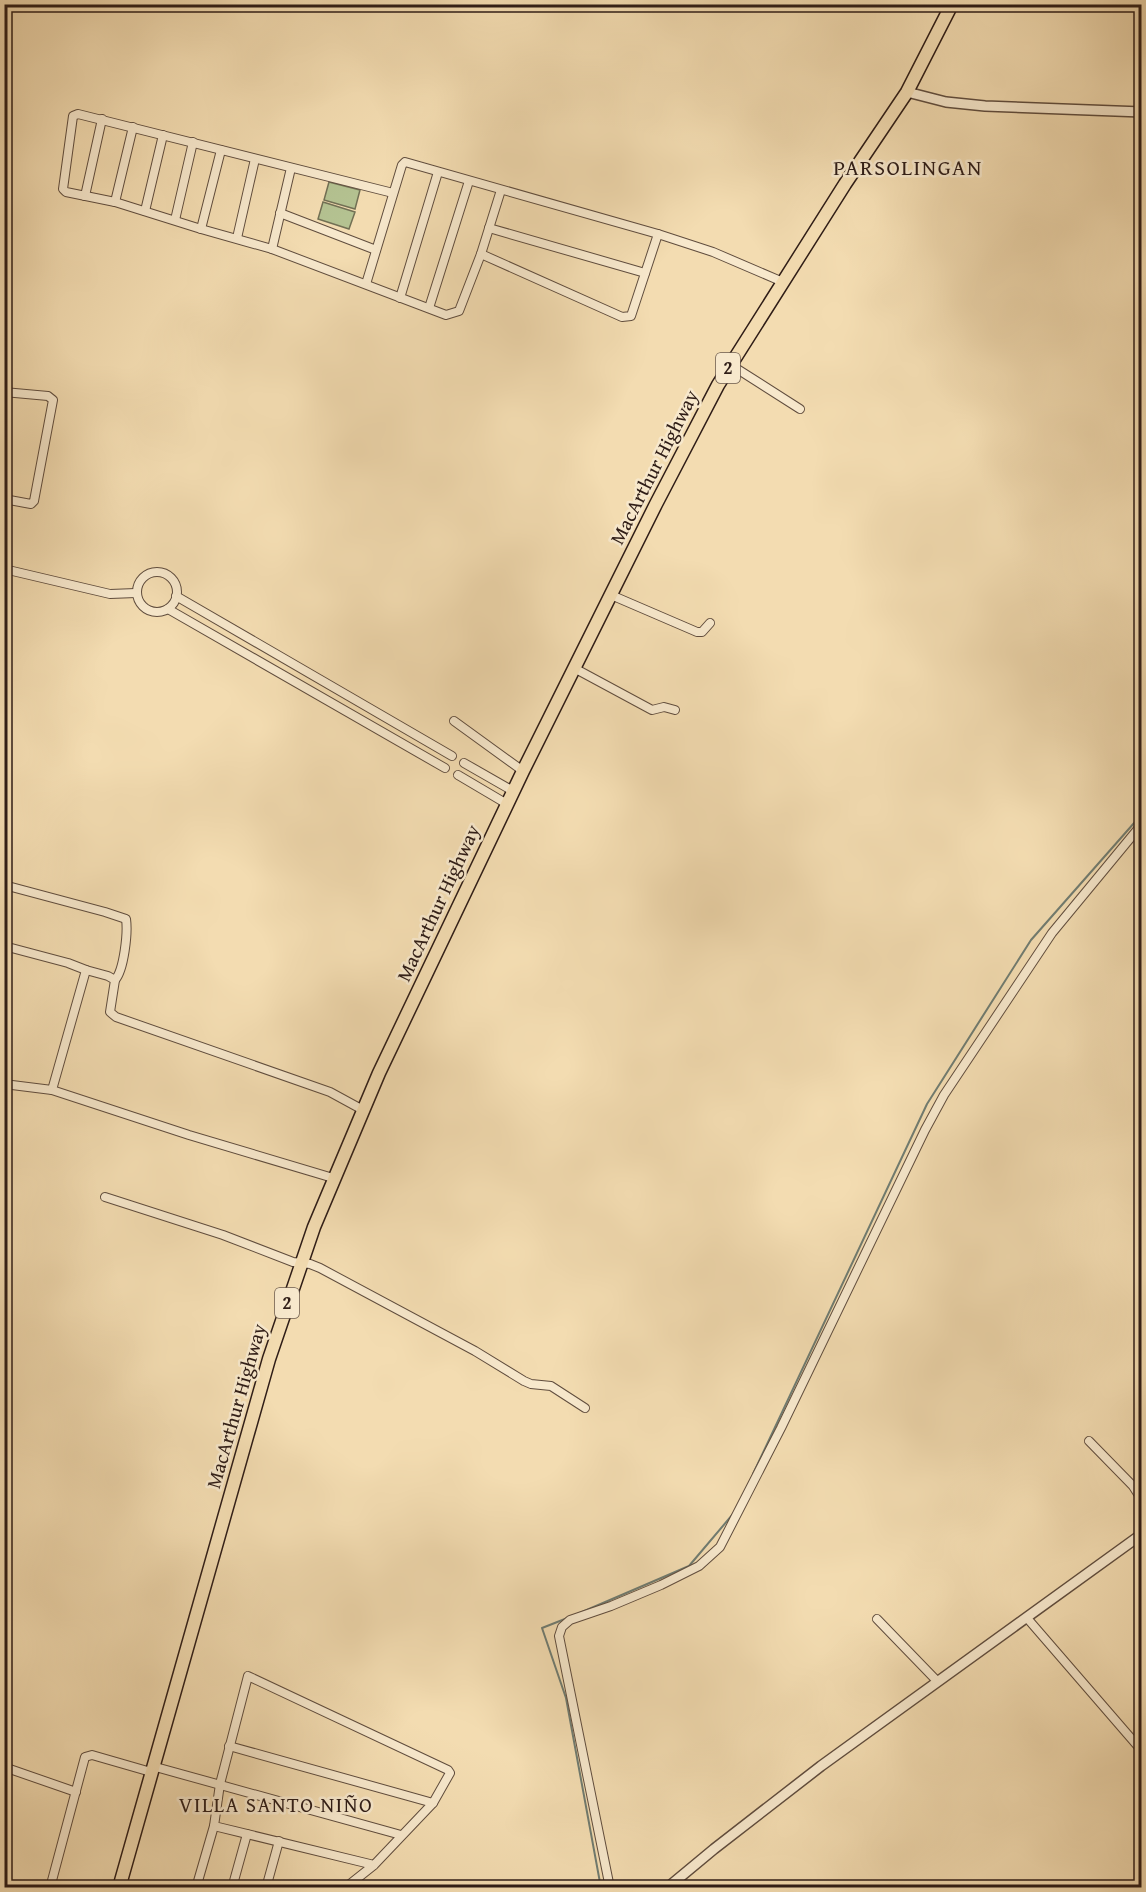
<svg xmlns="http://www.w3.org/2000/svg" width="1146" height="1892" font-family="'Gentium Book Plus',serif">
  <style>
    .green { fill: #b4c291; stroke: #727054; stroke-width: 1.5 }
    .lines { fill: none; stroke-linecap: round; stroke-linejoin: round }
    .stream { stroke: #707c71; stroke-width: 2 }
    .minor-casing { stroke: #604d3e; stroke-width: 10 }
    .tertiary-casing { stroke: #604d3e; stroke-width: 12 }
    .trunk-casing { stroke: #2f1d17; stroke-width: 15 }
    .minor { stroke: #f7e8cc; stroke-width: 8 }
    .tertiary { stroke: #f7e8cc; stroke-width: 9 }
    .trunk { stroke: #f3dcb1; stroke-width: 12 }
    .labels { text-anchor: middle; stroke-width: 5; stroke-linejoin: round; paint-order: stroke }
    .shield { fill: #f7e8cc; stroke: #6b5a4d; stroke-width: 1.5 }
    .shield-label { font-size: 18px; font-weight: bold; fill: #2f1d17 }
    .street-label { font-size: 20px; fill: #2f1d17; stroke: #f7e8cc }
    .neighbourhood-label { font-size: 21px; letter-spacing: 1.5px; fill: #2f1d17; stroke: #f7e8cc }
    .quarter-label { font-size: 22px; letter-spacing: 1.5px; fill: #2f1d17; stroke: #f7e8cc }
  </style>
  <rect width="100%" height="100%" fill="#f3dcb1"/>
  <filter id="stains"><feTurbulence type="fractalNoise" baseFrequency=".00333" numOctaves="4"/><feColorMatrix values="0 0 0 0 .2 0 0 0 0 .09 0 0 0 0 .02 0 0 0 .5 -.17"/></filter>
  <radialGradient id="worn" r=".72"><stop offset=".6" stop-color="#630" stop-opacity="0"/><stop offset="1" stop-color="#630" stop-opacity=".3"/></radialGradient>
  <g class="green">
    <polygon points="329,182 360,190 355,209 324,200"/>
    <polygon points="323,202 355,212 349,229 318,219"/>
  </g>
  <g class="lines">
    <g class="stream">
      <polyline points="753,1474 927,1104 1031,940 1142,814"/>
      <polyline points="575,1615 689,1566 733,1514"/>
      <polyline points="570,1617 542,1628 566,1698 601,1888"/>
    </g>
    <g class="minor-casing">
      <g id="minor">
        <polyline points="393,193 78,114 73,116 63,189 66,192 115,202 201,229 272,249 446,315 459,311 481,254 501,190"/>
        <polyline points="85,196 102,119"/>
        <polyline points="115,202 133,127"/>
        <polyline points="145,211 163,135"/>
        <polyline points="280,213 376,250"/>
        <polyline points="175,220 193,142"/>
        <polyline points="489,228 645,273"/>
        <polyline points="201,229 221,150"/>
        <polyline points="237,238 255,159"/>
        <polyline points="272,249 291,168"/>
        <polyline points="481,254 622,317 631,316 658,234"/>
        <polyline points="366,284 402,165 405,162 658,234 713,252 783,282"/>
        <polyline points="400,298 438,172"/>
        <polyline points="429,308 469,181"/>
        <polyline points="731,365 800,409"/>
        <polyline points="4,392 48,396 53,400 34,501 31,504 4,499"/>
        <polyline points="4,569 110,594 136,593"/>
        <circle cx="157" cy="592" r="20"/>
        <polyline points="4,580 7,570"/>
        <polyline points="611,595 697,632 702,632 710,623"/>
        <polyline points="176,596 452,756"/>
        <polyline points="168,609 445,768"/>
        <polyline points="574,668 652,710 664,707 675,710"/>
        <polyline points="454,721 523,771"/>
        <polyline points="464,763 513,791"/>
        <polyline points="458,775 507,804"/>
        <path d="M 4,885 L 105,912 L 126,919 C 128,933 124,970 115,980"/>
        <polyline points="4,946 68,963 86,970 52,1090"/>
        <polyline points="86,970 108,976 115,980 110,1012 116,1017 330,1092 363,1110"/>
        <polyline points="4,1084 52,1090 189,1135 333,1178"/>
        <polyline points="105,1197 223,1235 293,1262 310,1264 320,1268 475,1351 524,1381 531,1384 551,1386 585,1408"/>
        <polyline points="1089,1441 1133,1486 1142,1500"/>
        <polyline points="1027,1618 1142,1751"/>
        <polyline points="877,1619 937,1681"/>
        <polyline points="229,1746 433,1803"/>
        <polyline points="152,1766 401,1835"/>
        <polyline points="4,1767 76,1792"/>
        <polyline points="50,1888 85,1757 92,1755 151,1772"/>
        <polyline points="196,1888 214,1826"/>
        <polyline points="232,1888 247,1834"/>
        <polyline points="266,1888 279,1841"/>
        <polyline points="345,1888 374,1865 433,1803 450,1773 448,1770 248,1676 220,1784 214,1826 374,1865"/>
        <polyline points="610,1888 559,1636 562,1627 570,1620 611,1606 661,1585 699,1566 720,1547 781,1428 925,1130 944,1095 1052,933 1142,824"/>
      </g>
    </g>
    <g class="tertiary-casing">
      <g id="tertiary">
        <polyline points="907,92 946,102 985,106 1142,112"/>
        <polyline points="667,1888 714,1849 821,1766 1142,1534"/>
      </g>
    </g>
    <g class="trunk-casing">
      <polyline id="trunk" points="119,1888 269,1359 314,1227 379,1073 523,771 656,504 718,385 845,184 907,92 952,4"/>
    </g>
    <use href="#minor" class="minor"/>
    <use href="#tertiary" class="tertiary"/>
    <use href="#trunk" class="trunk"/>
  </g>
  <g class="labels">
    <g class="shield">
      <rect x="716" y="353" width="24" height="30" rx="4.5"/>
      <rect x="275" y="1288" width="24" height="30" rx="4.5"/>
    </g>
    <g class="shield-label">
      <text x="728" y="374">2</text>
      <text x="287" y="1309">2</text>
    </g>
    <g class="street-label">
      <text transform="translate(654 467) rotate(-63)" y="7">MacArthur Highway</text>
      <text transform="translate(438 903) rotate(-65)" y="7">MacArthur Highway</text>
      <text transform="translate(236 1406) rotate(-74)" y="7">MacArthur Highway</text>
    </g>
    <g class="neighbourhood-label">
      <text x="276" y="1812">VILLA SANTO NIÑO</text>
    </g>
    <g class="quarter-label">
      <text x="908" y="175">PARSOLINGAN</text>
    </g>
  </g>
  <rect width="1146" height="1892" fill="none" stroke="#f3dcb1" stroke-width="24"/>
  <rect x="6" y="6" width="1134" height="1880" fill="none" stroke="#2f1d17" stroke-width="3"/>
  <rect x="12" y="12" width="1122" height="1868" fill="none" stroke="#2f1d17" stroke-width="1.5"/>
  <rect width="100%" height="100%" filter="url(#stains)"/>
  <rect width="100%" height="100%" fill="url(#worn)"/>
</svg>
